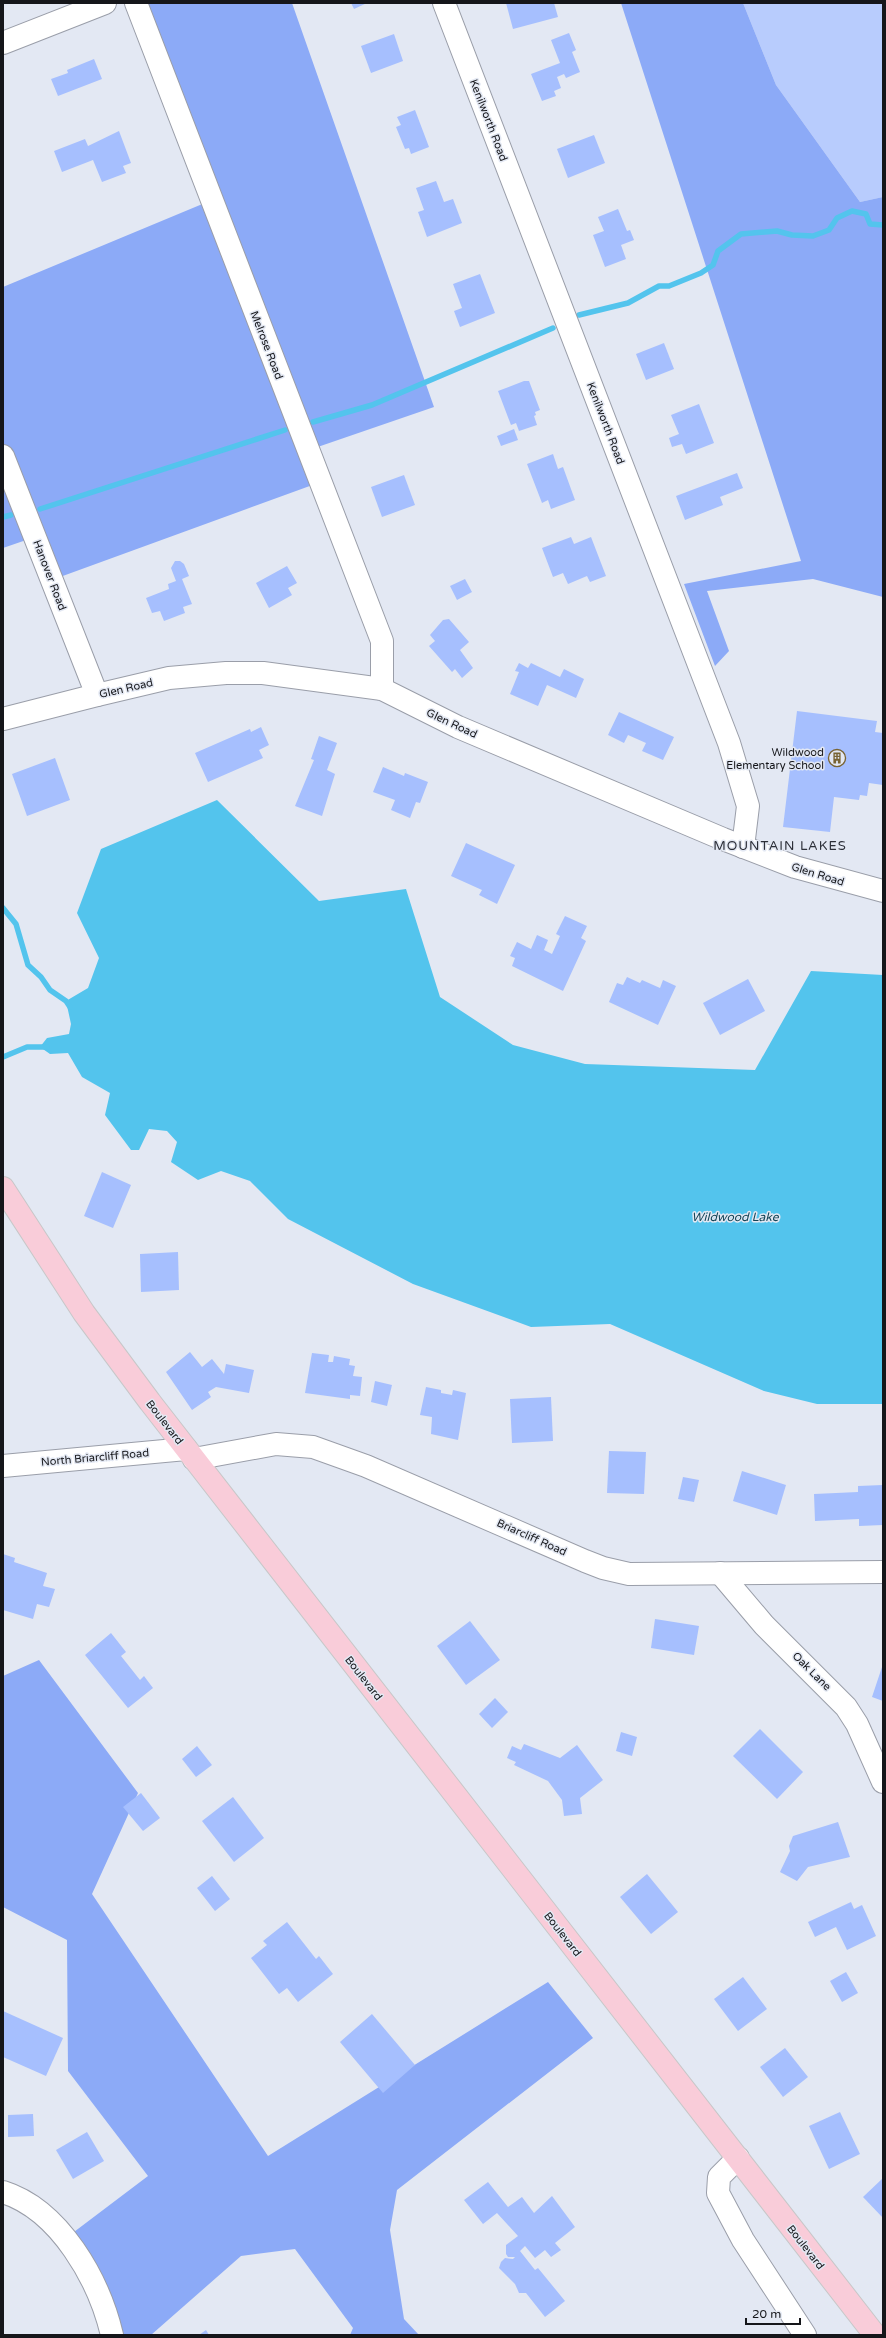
<svg xmlns="http://www.w3.org/2000/svg" width="886" height="2338" font-family="'Varela Round',sans-serif">
  <style>
    .green { fill: #b8ccfd }
    .forest { fill: #8caaf7 }
    .water { fill: #53c4ed }
    .lines { fill: none; stroke-linecap: round; stroke-linejoin: round }
    .stream { stroke: #53c4ed; stroke-width: 5.5 }
    .building { fill: #a6bffe }
    .minor-casing { stroke: #9a9ea9; stroke-width: 24 }
    .major-casing { stroke: #c7c7c8; stroke-width: 24 }
    .minor { stroke: #fff; stroke-width: 22 }
    .major { stroke: #f9ccd9; stroke-width: 22 }
    .labels { text-anchor: middle; stroke-width: 3; stroke-linejoin: round; paint-order: stroke }
    .street-label { font-size: 11px; fill: #15161a; stroke: #e3e8f3 }
    .poi-label { font-size: 11px; fill: #15161a; stroke: #e3e8f3; text-anchor: end }
    .water-label { font-size: 12px; font-style: italic; fill: #134456; stroke: #e3e8f3 }
    .quarter-label { font-size: 13px; letter-spacing: 1px; fill: #2c2f38; stroke: #e3e8f3 }
  </style>
  <rect width="100%" height="100%" fill="#e3e8f3"/>
  <polygon class="green" points="743,3 883,3 883,197 860,202 776,85"/>
  <g class="forest">
    <polygon points="139,3 292,3 434,407 306,451 318,483 49,581 32,538 3,548 3,287 212,200"/>
    <polygon points="621,3 743,3 776,85 860,202 883,197 883,597 813,579 707,591 729,651 715,666 684,584 801,561"/>
    <polygon points="39,1660 138,1793 92,1894 268,2156 548,1982 593,2038 397,2190 390,2230 404,2319 419,2335 350,2335 353,2328 295,2249 241,2256 151,2335 107,2335 66,2238 148,2176 68,2071 67,1940 3,1907 3,1676"/>
  </g>
  <polygon class="water" points="217,800 319,901 406,889 440,997 513,1045 585,1064 755,1070 811,971 883,975 883,1404 817,1404 764,1391 610,1324 531,1327 413,1284 288,1219 250,1181 221,1171 198,1180 171,1162 177,1142 167,1131 149,1129 139,1150 131,1150 105,1115 110,1093 82,1077 68,1053 50,1054 40,1047 47,1038 69,1034 71,1024 66,1001 88,988 99,958 77,913 101,849"/>
  <g class="lines">
    <g class="stream">
      <polyline points="579,315 628,303 659,286 669,286 701,273 713,265 718,251 741,234 777,231 792,235 813,236 829,230 837,218 852,211 866,214 870,224 883,225"/>
      <polyline points="313,422 372,405 553,328"/>
      <polyline points="40,509 285,430"/>
      <polyline points="3,517 11,515"/>
      <polyline points="3,908 16,924 28,965 41,977 50,990 66,1001 70,1007"/>
      <polyline points="3,1057 27,1047 47,1047"/>
    </g>
  </g>
  <g class="building">
    <polygon points="351,3 367,3 354,9"/>
    <polygon points="506,3 554,3 558,17 513,29"/>
    <polygon points="569,33 576,50 572,52 580,72 566,78 564,74 557,77 561,88 554,91 556,96 542,101 531,74 560,63 551,40"/>
    <polygon points="394,34 403,61 371,73 361,46"/>
    <polygon points="94,59 102,79 58,96 51,79 68,73 67,70"/>
    <polygon points="415,110 429,147 411,154 409,148 405,149 396,127 401,125 397,117"/>
    <polygon points="119,131 131,163 123,166 126,173 102,182 93,160 62,172 54,151 85,139 88,146"/>
    <polygon points="594,135 605,163 568,178 557,149"/>
    <polygon points="436,181 444,202 453,199 462,223 427,237 418,212 424,210 416,188"/>
    <polygon points="618,209 627,231 630,230 634,240 621,245 626,259 605,267 593,235 604,231 598,217"/>
    <polygon points="480,274 495,313 460,327 454,311 462,308 453,284"/>
    <polygon points="664,343 674,369 646,380 636,354"/>
    <polygon points="524,381 529,381 540,410 535,412 536,415 534,416 537,425 519,431 516,423 511,425 498,391"/>
    <polygon points="699,404 714,443 686,454 682,444 672,447 669,438 679,434 671,415"/>
    <polygon points="514,429 518,440 501,446 497,436"/>
    <polygon points="553,454 558,469 563,467 575,500 551,509 548,500 542,503 527,464"/>
    <polygon points="737,473 743,488 720,497 723,505 685,520 676,496"/>
    <polygon points="404,475 415,505 382,517 371,487"/>
    <polygon points="571,537 574,544 591,537 606,576 590,582 587,576 568,584 563,573 553,577 542,548"/>
    <polygon points="175,561 180,561 184,564 189,576 182,579 192,604 183,607 185,613 164,621 160,611 152,613 146,598 169,589 168,584 176,581 171,568"/>
    <polygon points="287,566 297,583 288,588 292,595 269,608 256,583"/>
    <polygon points="465,579 472,592 457,600 450,586"/>
    <polygon points="449,619 469,642 460,650 473,668 462,678 455,669 452,672 429,646 435,641 430,635 443,620"/>
    <polygon points="519,663 528,668 531,663 560,677 564,669 584,679 576,698 547,685 538,706 510,694 519,672 515,671"/>
    <polygon points="797,711 877,721 875,732 883,733 883,785 869,783 867,796 860,795 859,800 834,797 830,832 783,827"/>
    <polygon points="619,712 674,737 663,760 642,751 646,743 628,735 624,743 608,735"/>
    <polygon points="261,727 269,745 259,750 263,758 208,782 195,753 250,729 251,732"/>
    <polygon points="319,736 337,743 327,770 335,774 322,816 295,806 314,760 311,759"/>
    <polygon points="55,758 70,800 27,816 12,774"/>
    <polygon points="383,767 404,776 405,773 428,782 420,803 416,802 410,818 391,810 395,800 373,792"/>
    <polygon points="466,843 515,865 497,904 479,895 482,890 451,876"/>
    <polygon points="565,916 587,926 581,938 586,941 563,991 512,966 515,958 510,956 517,942 531,949 537,935 548,940 544,950 552,954 560,936 556,934"/>
    <polygon points="627,977 640,983 642,980 660,988 663,980 676,986 658,1025 609,1002 617,983 623,985"/>
    <polygon points="748,979 765,1011 720,1035 703,1003"/>
    <polygon points="102,1172 131,1185 113,1228 84,1216"/>
    <polygon points="178,1252 179,1290 141,1292 140,1254"/>
    <polygon points="190,1352 202,1367 212,1359 224,1374 226,1364 254,1370 249,1393 216,1387 208,1392 211,1397 192,1410 166,1372"/>
    <polygon points="312,1353 329,1355 328,1362 333,1362 334,1356 350,1359 349,1365 355,1366 353,1376 362,1377 360,1396 350,1395 350,1399 305,1393"/>
    <polygon points="375,1381 392,1385 387,1406 371,1402"/>
    <polygon points="426,1387 441,1390 441,1393 452,1395 453,1390 466,1393 458,1440 431,1434 432,1417 420,1415"/>
    <polygon points="551,1397 553,1441 512,1443 510,1399"/>
    <polygon points="609,1451 646,1452 644,1494 607,1493"/>
    <polygon points="742,1471 786,1485 777,1515 733,1501"/>
    <polygon points="683,1477 699,1480 694,1502 678,1499"/>
    <polygon points="883,1485 883,1525 859,1526 859,1519 815,1521 814,1494 858,1492 858,1486"/>
    <polygon points="3,1554 15,1558 14,1562 47,1573 43,1586 55,1589 49,1607 37,1604 33,1619 3,1610"/>
    <polygon points="655,1619 699,1626 694,1655 651,1648"/>
    <polygon points="470,1621 500,1660 466,1685 437,1646"/>
    <polygon points="111,1633 126,1652 121,1656 140,1680 144,1676 153,1688 128,1708 85,1655"/>
    <polygon points="883,1664 883,1701 872,1697"/>
    <polygon points="495,1698 508,1712 492,1728 479,1714"/>
    <polygon points="760,1729 803,1772 777,1799 733,1756"/>
    <polygon points="621,1732 637,1737 632,1756 616,1751"/>
    <polygon points="524,1744 560,1758 577,1745 603,1780 580,1798 582,1814 564,1816 562,1800 548,1781 514,1765 516,1762 507,1758 512,1746 521,1750"/>
    <polygon points="197,1746 212,1765 196,1777 182,1759"/>
    <polygon points="141,1793 160,1818 143,1831 123,1807"/>
    <polygon points="233,1797 264,1838 234,1862 202,1821"/>
    <polygon points="838,1822 850,1857 808,1867 797,1881 780,1872 790,1851 789,1846 793,1836"/>
    <polygon points="647,1874 678,1912 651,1934 620,1897"/>
    <polygon points="212,1876 230,1899 215,1911 197,1888"/>
    <polygon points="851,1902 854,1909 862,1905 876,1936 847,1950 836,1927 815,1937 808,1922"/>
    <polygon points="287,1922 316,1959 319,1956 333,1974 298,2002 287,1988 279,1994 251,1958 267,1945 263,1941"/>
    <polygon points="846,1972 858,1993 842,2002 830,1981"/>
    <polygon points="743,1977 767,2009 738,2031 714,1999"/>
    <polygon points="3,2011 63,2038 46,2076 3,2057"/>
    <polygon points="372,2014 415,2065 383,2093 340,2042"/>
    <polygon points="785,2048 808,2077 783,2097 760,2067"/>
    <polygon points="840,2112 860,2154 829,2169 809,2126"/>
    <polygon points="33,2114 34,2136 8,2137 8,2115"/>
    <polygon points="87,2132 104,2161 73,2179 56,2150"/>
    <polygon points="883,2178 883,2218 863,2197"/>
    <polygon points="488,2182 508,2207 522,2197 534,2213 552,2196 575,2227 555,2243 561,2250 551,2257 545,2250 535,2258 525,2246 520,2251 535,2270 538,2268 565,2301 545,2317 526,2293 519,2293 515,2284 499,2268 501,2262 505,2258 513,2259 515,2257 508,2257 506,2254 506,2245 518,2236 497,2213 483,2224 464,2200"/>
    <polygon points="206,2330 209,2335 199,2335"/>
  </g>
  <g class="lines">
    <g class="minor-casing">
      <g id="minor">
        <polyline points="136,3 382,641 382,689"/>
        <polyline points="444,3 729,743 748,806 743,847"/>
        <polyline points="3,43 105,3"/>
        <polyline points="3,456 97,695"/>
        <polyline points="3,719 97,695 169,678 226,673 263,673 382,689 458,727 723,839 795,867 883,891"/>
        <polyline points="194,1459 276,1444 313,1447 366,1466 585,1561 603,1568 629,1574 883,1572"/>
        <polyline points="3,1466 186,1449"/>
        <polyline points="720,1573 764,1625 846,1707 857,1724 883,1782"/>
        <polyline points="738,2158 719,2177 718,2193 743,2240 805,2335"/>
        <path d="M 3,2192 C 60,2210 99,2280 112,2335"/>
      </g>
    </g>
    <g class="major-casing">
      <polyline id="major" points="3,1188 84,1313 150,1402 875,2335"/>
    </g>
    <use href="#minor" class="minor"/>
    <use href="#major" class="major"/>
  </g>
  <defs>
    <g id="building-ring" transform="scale(0.9)"><circle r="9.5" fill="#e3e8f3" stroke="#796433" stroke-width="1.5"/><path d="M-4-6H4V6H1V3H-1V6H-4ZM-2.5-4.3h1.7v1.8h-1.7ZM.8-4.3h1.7v1.8H.8ZM-2.5-1h1.7V.8h-1.7ZM.8-1h1.7V.8H.8Z" fill="#796433"/></g>
  </defs>
  <g fill-rule="evenodd">
    <use href="#building-ring" x="837" y="758"/>
  </g>
  <g class="labels">
    <g class="street-label">
      <text transform="translate(489 120) rotate(69)" y="4">Kenilworth Road</text>
      <text transform="translate(267 345) rotate(69)" y="4">Melrose Road</text>
      <text transform="translate(606 423) rotate(69)" y="4">Kenilworth Road</text>
      <text transform="translate(50 575) rotate(69)" y="4">Hanover Road</text>
      <text transform="translate(126 688) rotate(-13)" y="4">Glen Road</text>
      <text transform="translate(452 723) rotate(25)" y="4">Glen Road</text>
      <text transform="translate(818 874) rotate(17)" y="4">Glen Road</text>
      <text transform="translate(165 1422) rotate(52)" y="4">Boulevard</text>
      <text transform="translate(95 1457) rotate(-5)" y="4">North Briarcliff Road</text>
      <text transform="translate(532 1537) rotate(24)" y="4">Briarcliff Road</text>
      <text transform="translate(812 1671) rotate(45)" y="4">Oak Lane</text>
      <text transform="translate(364 1678) rotate(52)" y="4">Boulevard</text>
      <text transform="translate(563 1934) rotate(52)" y="4">Boulevard</text>
      <text transform="translate(806 2247) rotate(52)" y="4">Boulevard</text>
    </g>
    <g class="poi-label">
      <text x="824" y="756">Wildwood<tspan x="824" dy="13">Elementary School</tspan></text>
    </g>
    <g class="water-label">
      <text x="735" y="1221">Wildwood Lake</text>
    </g>
    <g class="quarter-label">
      <text x="780" y="850">MOUNTAIN LAKES</text>
    </g>
  </g>
  <rect width="886" height="2338" fill="none" stroke="#15161a" stroke-width="8"/>
  <path d="M746 2318v6h54v-6" fill="none" stroke="#15161a" stroke-width="2"/>
  <text x="752" y="2318" font-size="12" fill="#15161a" stroke="#e3e8f3" stroke-width="3" paint-order="stroke">20 m</text>
</svg>
